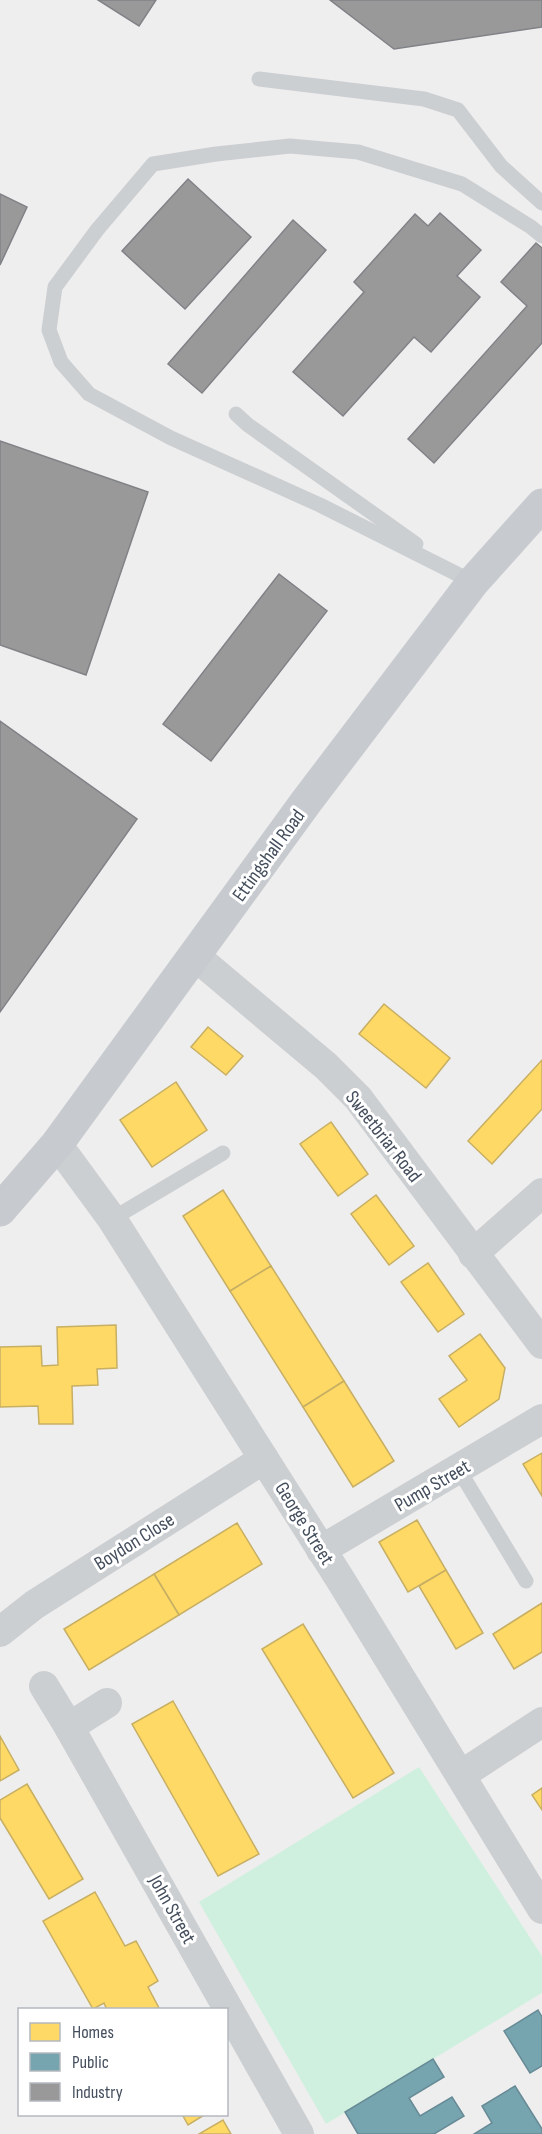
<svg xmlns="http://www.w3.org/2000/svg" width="542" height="2134" font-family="'Sofia Sans Condensed',sans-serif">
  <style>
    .green { fill: #d0f0df }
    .homes { fill: #ffd966; stroke: #c7af63; stroke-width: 1.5 }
    .public { fill: #76a5af; stroke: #678b96; stroke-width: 1.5 }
    .industry { fill: #999; stroke: #808287; stroke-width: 1.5 }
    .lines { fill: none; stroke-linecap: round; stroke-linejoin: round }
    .lane { stroke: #cccfd2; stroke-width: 15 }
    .street { stroke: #cccfd2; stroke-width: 30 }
    .primary { stroke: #c7cacf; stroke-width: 33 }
    .labels { text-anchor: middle; stroke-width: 6; stroke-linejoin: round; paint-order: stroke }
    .street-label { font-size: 20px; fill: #444e5c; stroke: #fff }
  </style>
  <rect width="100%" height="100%" fill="#efeeee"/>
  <polygon class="green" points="419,1767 542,1956 542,1993 326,2124 199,1902"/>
  <g class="homes">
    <polygon points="384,1004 450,1058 426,1088 359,1034"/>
    <polygon points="208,1027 243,1056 226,1075 191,1047"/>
    <polygon points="542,1060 542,1109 492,1164 468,1141"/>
    <polygon points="176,1082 207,1130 152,1167 120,1120"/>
    <polygon points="331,1122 368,1174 338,1196 300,1144"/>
    <polygon points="223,1190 271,1266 230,1291 183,1216"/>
    <polygon points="376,1195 414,1246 389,1265 351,1214"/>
    <polygon points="428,1263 464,1314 438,1332 401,1282"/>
    <polygon points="271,1266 344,1381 303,1407 230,1291"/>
    <polygon points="116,1325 117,1368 97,1369 98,1385 72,1386 73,1424 39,1424 38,1406 0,1407 0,1347 41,1346 42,1366 58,1365 57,1327"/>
    <polygon points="480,1334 505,1368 499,1399 459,1427 439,1399 467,1380 449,1356"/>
    <polygon points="344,1381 394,1461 353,1487 303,1407"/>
    <polygon points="542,1453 542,1496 523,1464"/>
    <polygon points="417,1520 446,1570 408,1592 379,1542"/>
    <polygon points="237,1523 262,1564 179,1615 154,1574"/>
    <polygon points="446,1570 483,1633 456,1649 419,1586"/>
    <polygon points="154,1574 179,1615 89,1670 64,1629"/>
    <polygon points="542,1603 542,1652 514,1669 493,1634"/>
    <polygon points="303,1624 394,1773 353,1798 262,1649"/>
    <polygon points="173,1701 259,1854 218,1876 132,1724"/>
    <polygon points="0,1736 19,1770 0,1781"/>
    <polygon points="27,1784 83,1879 49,1899 0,1818 0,1800"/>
    <polygon points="542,1788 542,1810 532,1795"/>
    <polygon points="95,1892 125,1946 136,1941 158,1981 148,1987 160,2010 107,2010 104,2003 93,2009 43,1921"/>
    <polygon points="182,2114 206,2114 188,2125"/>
    <polygon points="223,2120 231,2134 199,2134"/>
  </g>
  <g class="public">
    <polygon points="538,2010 542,2017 542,2066 530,2073 504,2031"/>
    <polygon points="433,2059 444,2077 409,2098 420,2116 452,2097 464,2116 434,2134 358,2134 345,2112"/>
    <polygon points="515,2086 542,2129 542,2134 474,2134 492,2123 482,2106"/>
  </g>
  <g class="industry">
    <polygon points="98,0 156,0 139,26"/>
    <polygon points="330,0 542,0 542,27 394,49"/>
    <polygon points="188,179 251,237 185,309 122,251"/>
    <polygon points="0,194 27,207 0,265"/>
    <polygon points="440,213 481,250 457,276 480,297 431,352 414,337 343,416 293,372 364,292 354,282 415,214 428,226"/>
    <polygon points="293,220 326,250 202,393 168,364"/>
    <polygon points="536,243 542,248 542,343 434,463 408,439 527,306 501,282"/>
    <polygon points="0,441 148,492 86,675 0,645"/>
    <polygon points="279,574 327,611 211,761 163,724"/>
    <polygon points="0,721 137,819 0,1012"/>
  </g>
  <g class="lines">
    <g class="lane">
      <polyline points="259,79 424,99 458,110 501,166 542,203"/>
      <polyline points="236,414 248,425 416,544"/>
      <polyline points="473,582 320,505 171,438 89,394 61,362 49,330 55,287 97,230 153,164 216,154 290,146 358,152 462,184 531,227 542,236"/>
      <polyline points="112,1219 223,1153"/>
      <polyline points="459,1470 526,1581"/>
    </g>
    <g class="street">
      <polyline points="195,956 326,1066 358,1098 542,1344"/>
      <polyline points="57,1144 112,1219 340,1579 542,1909"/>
      <polyline points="473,1254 542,1193"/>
      <polyline points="321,1550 542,1419"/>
      <polyline points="0,1632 34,1605 264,1459"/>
      <polyline points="44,1686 69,1727 299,2134"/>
      <polyline points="69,1727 107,1703"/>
      <polyline points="461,1775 542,1722"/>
    </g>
    <polyline class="primary" points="0,1210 57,1144 306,802 473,582 542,505"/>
  </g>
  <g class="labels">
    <g class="street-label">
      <text transform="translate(268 855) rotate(-54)" y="7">Ettingshall Road</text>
      <text transform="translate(384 1136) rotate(52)" y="7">Sweetbriar Road</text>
      <text transform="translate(432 1485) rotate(-30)" y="7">Pump Street</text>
      <text transform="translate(305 1523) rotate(58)" y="7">George Street</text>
      <text transform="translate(134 1541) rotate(-32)" y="7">Boydon Close</text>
      <text transform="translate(173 1909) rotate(61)" y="7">John Street</text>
    </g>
  </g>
  <rect x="18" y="2008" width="210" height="108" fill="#ffffff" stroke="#b4b8be" stroke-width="1.5"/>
  <rect x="30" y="2023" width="30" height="18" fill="#ffd966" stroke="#b4b8be" stroke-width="1.5"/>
  <text x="72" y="2038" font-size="18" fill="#444e5c">Homes</text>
  <rect x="30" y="2053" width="30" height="18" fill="#76a5af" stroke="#b4b8be" stroke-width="1.5"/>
  <text x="72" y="2068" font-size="18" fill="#444e5c">Public</text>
  <rect x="30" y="2083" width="30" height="18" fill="#999999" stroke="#b4b8be" stroke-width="1.5"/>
  <text x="72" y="2098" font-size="18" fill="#444e5c">Industry</text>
</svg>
